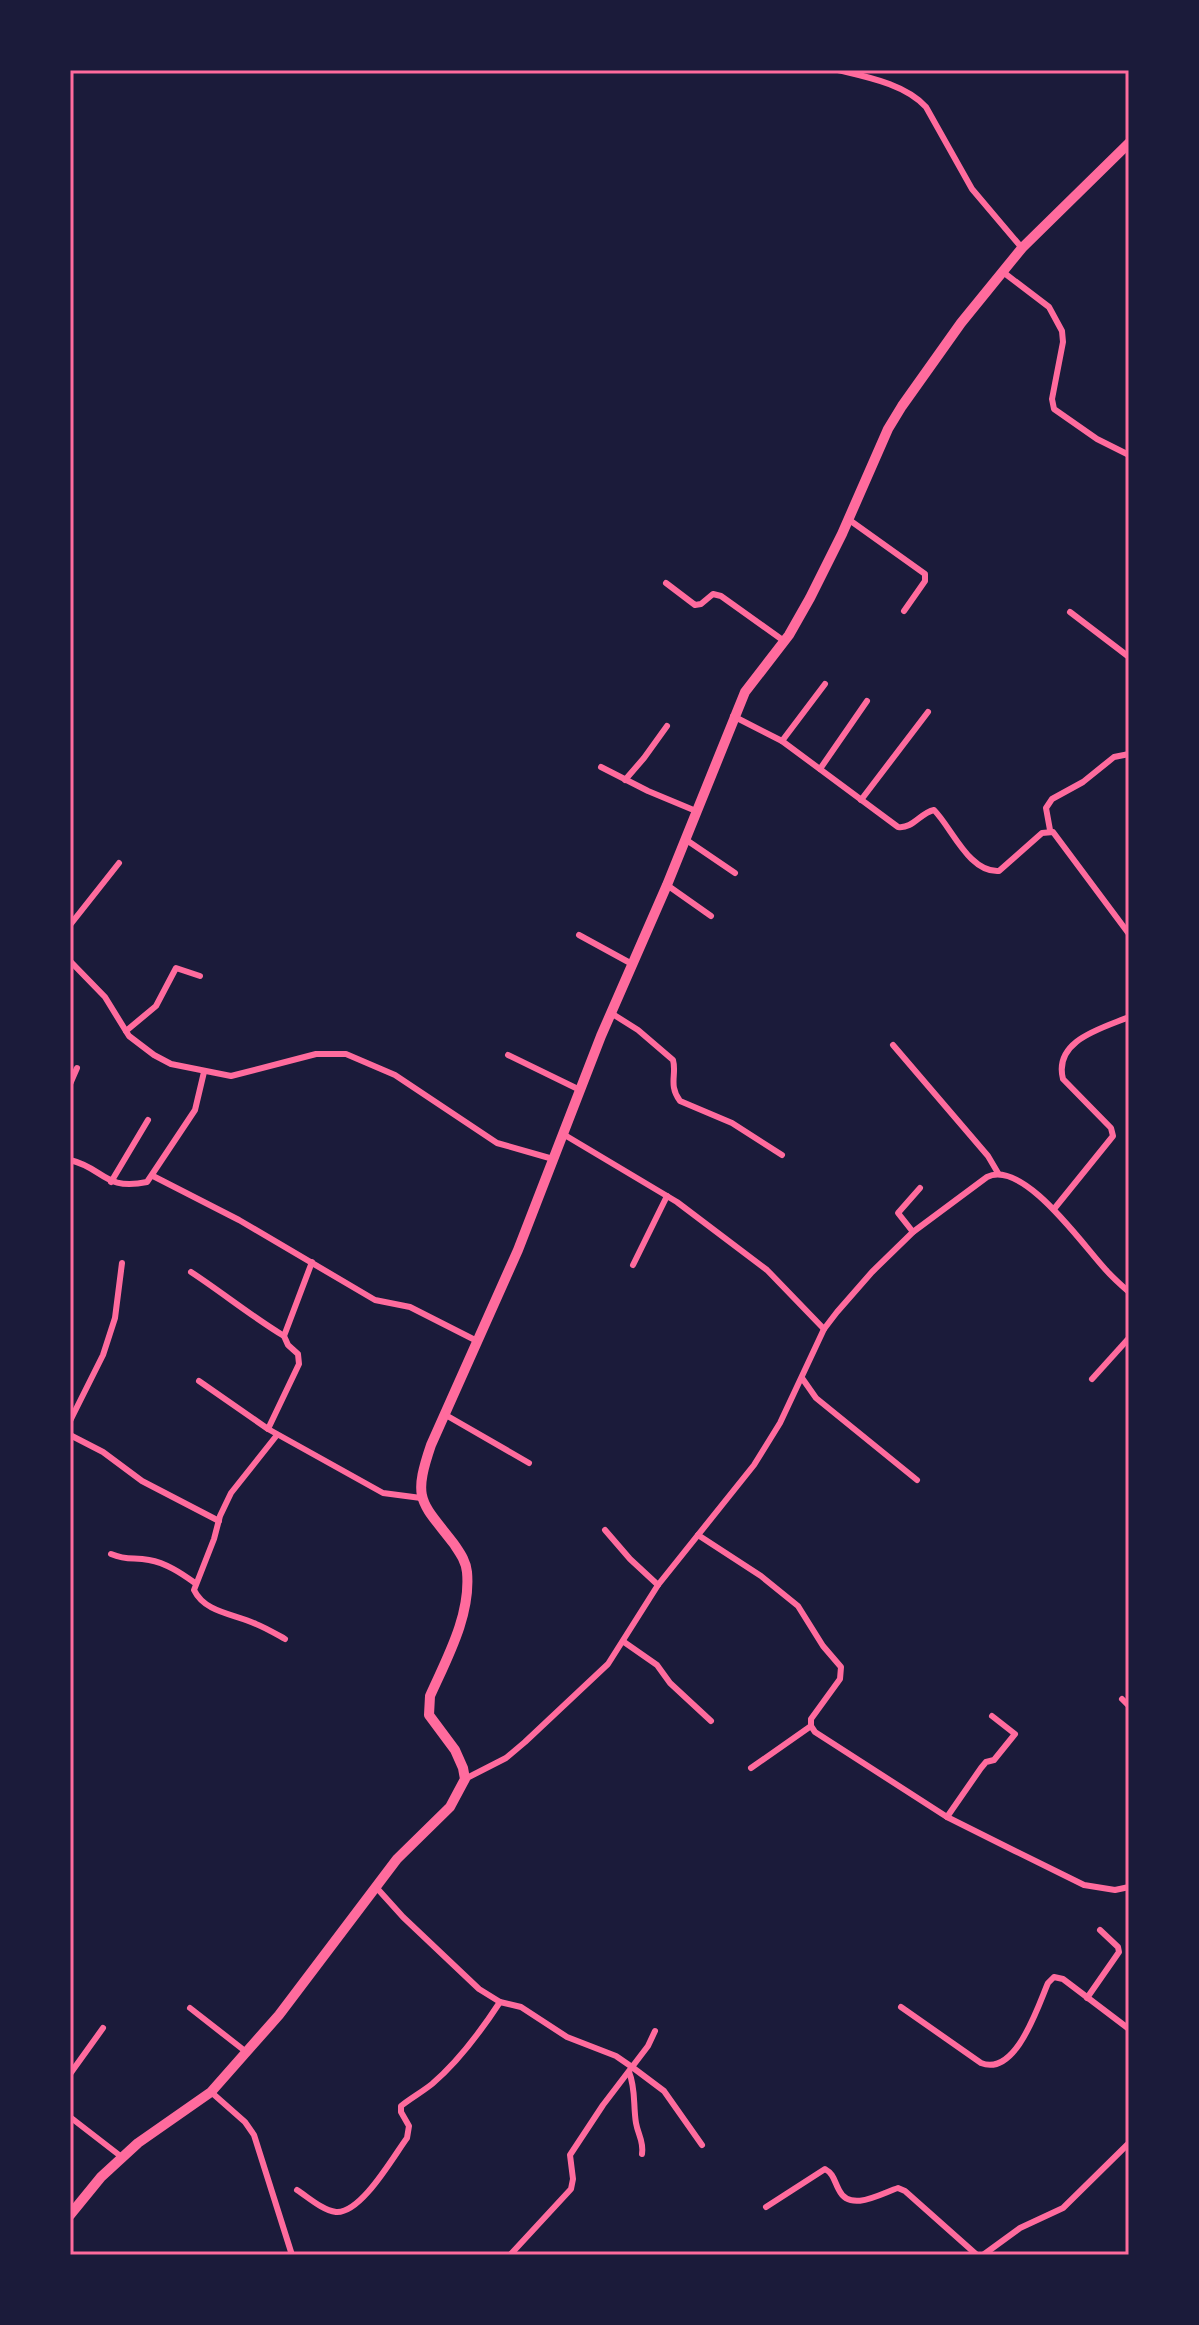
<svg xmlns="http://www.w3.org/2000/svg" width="1199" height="2325" font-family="Ubuntu,sans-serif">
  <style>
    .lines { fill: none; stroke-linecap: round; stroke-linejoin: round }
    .minor { stroke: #ff6b9d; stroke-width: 6 }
    .primary { stroke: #ff6b9d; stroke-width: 10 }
    .neatline { fill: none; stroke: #ff6b9d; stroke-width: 3 }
  </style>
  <rect width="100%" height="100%" fill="#1b1b3a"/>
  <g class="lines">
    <g class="minor">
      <path d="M 838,70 C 867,77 905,84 926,107 L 972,189 L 1022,248"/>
      <polyline points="1003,272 1049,307 1062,331 1063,342 1052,399 1054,409 1097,439 1129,455"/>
      <polyline points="848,519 925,574 925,581 904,611"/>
      <polyline points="666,583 695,605 701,604 713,594 721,596 784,641"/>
      <polyline points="1070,612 1129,657"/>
      <path d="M 733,716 L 782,741 L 898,827 C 913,829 920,813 934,810 C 952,828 969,873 999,871 L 1042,833 L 1053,832 L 1129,934"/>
      <polyline points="782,741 825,684"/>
      <polyline points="601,767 648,791 696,811"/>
      <polyline points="820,769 867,701"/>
      <polyline points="625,780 644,758 667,726"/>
      <polyline points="861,800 928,712"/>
      <polyline points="1050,830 1046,808 1052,799 1083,782 1114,757 1129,754"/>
      <polyline points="685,839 735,873"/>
      <polyline points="667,885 711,916"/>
      <polyline points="70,925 119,863"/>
      <polyline points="579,935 632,964"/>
      <polyline points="70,961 105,997 129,1036 154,1055 171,1064 231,1076 316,1054 346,1054 395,1075 497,1143 553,1159"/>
      <path d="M 611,1013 L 638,1030 L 673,1060 C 677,1074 668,1085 680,1101 L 732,1123 L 782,1155"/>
      <polyline points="126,1031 156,1006 176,968 200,976"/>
      <polyline points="893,1045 988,1156 998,1173"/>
      <polyline points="508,1055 580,1090"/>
      <polyline points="70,1084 77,1068"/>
      <polyline points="563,1134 677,1202 767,1270 824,1329"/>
      <path d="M 70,1160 C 104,1168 104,1191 147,1182 L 195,1110 L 204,1072"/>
      <polyline points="153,1176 239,1220 375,1300 410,1307 477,1341"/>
      <polyline points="111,1182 148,1120"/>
      <path d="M 1054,1209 L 1113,1136 L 1111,1128 L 1063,1079 C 1053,1040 1103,1028 1129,1017"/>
      <polyline points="913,1232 898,1213 920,1188"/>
      <polyline points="633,1265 667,1196"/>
      <path d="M 191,1272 C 223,1293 251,1316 284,1336"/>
      <polyline points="802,1378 816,1398 917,1480"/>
      <polyline points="1092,1379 1129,1338"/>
      <polyline points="199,1381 268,1429 383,1493 421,1498"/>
      <polyline points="444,1414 529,1463"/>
      <polyline points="70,1421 103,1355 115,1318 122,1263"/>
      <polyline points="268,1429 299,1364 298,1354 288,1345 284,1336 312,1262"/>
      <polyline points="70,1435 103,1452 142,1481 219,1521"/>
      <path d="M 277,1435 L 231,1493 L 220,1516 L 214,1539 L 194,1590 C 205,1613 235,1614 256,1624 C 266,1628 276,1634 285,1639"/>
      <polyline points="605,1530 630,1559 658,1585"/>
      <polyline points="698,1535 761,1576 798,1606 823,1646 841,1667 840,1679 811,1719 811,1726 815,1732 947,1817 1015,1851 1084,1885 1115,1890 1129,1887"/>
      <path d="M 111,1554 C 128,1561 133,1557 149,1560 C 166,1563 181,1573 195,1583"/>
      <polyline points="624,1642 657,1665 670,1683 711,1721"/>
      <polyline points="1122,1699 1129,1706"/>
      <polyline points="751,1768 811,1726"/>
      <path d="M 465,1779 L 506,1758 L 525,1742 L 608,1664 L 658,1585 L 754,1465 L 780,1423 L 824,1329 L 837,1312 L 872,1272 L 913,1232 L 987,1177 C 1024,1159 1084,1247 1106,1270 C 1113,1278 1121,1285 1129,1292"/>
      <polyline points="947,1817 981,1768 986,1762 994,1760 1015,1734 992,1716"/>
      <polyline points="375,1886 403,1917 479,1989 500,2002 521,2007 567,2037 616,2056 632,2067 603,2105 570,2155 573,2179 571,2189 510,2255"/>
      <polyline points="1087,1998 1119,1952 1118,1947 1100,1930"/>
      <path d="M 901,2007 L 981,2063 C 1016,2077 1038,2006 1048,1983 L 1054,1977 L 1063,1979 L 1129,2029"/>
      <polyline points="190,2008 245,2051"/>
      <polyline points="655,2031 648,2046 632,2067 664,2091 702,2145"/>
      <path d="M 629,2072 C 636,2089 633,2105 636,2123 C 638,2135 644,2141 642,2154"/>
      <polyline points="70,2074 103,2028"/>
      <polyline points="211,2092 245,2122 254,2135 292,2255"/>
      <polyline points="70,2117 123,2158"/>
      <path d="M 297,2190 C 308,2197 322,2210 336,2212 C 361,2214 393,2157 407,2138 L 409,2126 L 401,2112 L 401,2106 C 411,2098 422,2092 432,2084 C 459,2061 481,2031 500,2002"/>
      <path d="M 766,2207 L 825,2169 C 834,2174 834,2181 839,2190 C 850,2213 882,2193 898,2188 L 905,2191 L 977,2255"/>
      <polyline points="983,2255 1020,2228 1063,2208 1129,2143"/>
    </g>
    <path class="primary" d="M 70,2215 L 101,2177 L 138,2143 L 211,2092 L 279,2015 L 397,1859 L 450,1807 L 465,1779 L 463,1768 L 455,1750 L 429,1715 L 430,1696 C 447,1658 471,1615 467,1572 C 466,1561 460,1553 454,1544 C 421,1501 412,1501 431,1445 L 518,1250 L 601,1036 L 667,885 L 745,692 L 789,635 L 810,598 L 842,534 L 888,429 L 902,406 L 961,323 L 1022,248 L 1129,143"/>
  </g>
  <rect width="1199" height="2325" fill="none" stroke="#1b1b3a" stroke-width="144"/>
  <rect x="72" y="72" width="1055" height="2181" class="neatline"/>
</svg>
